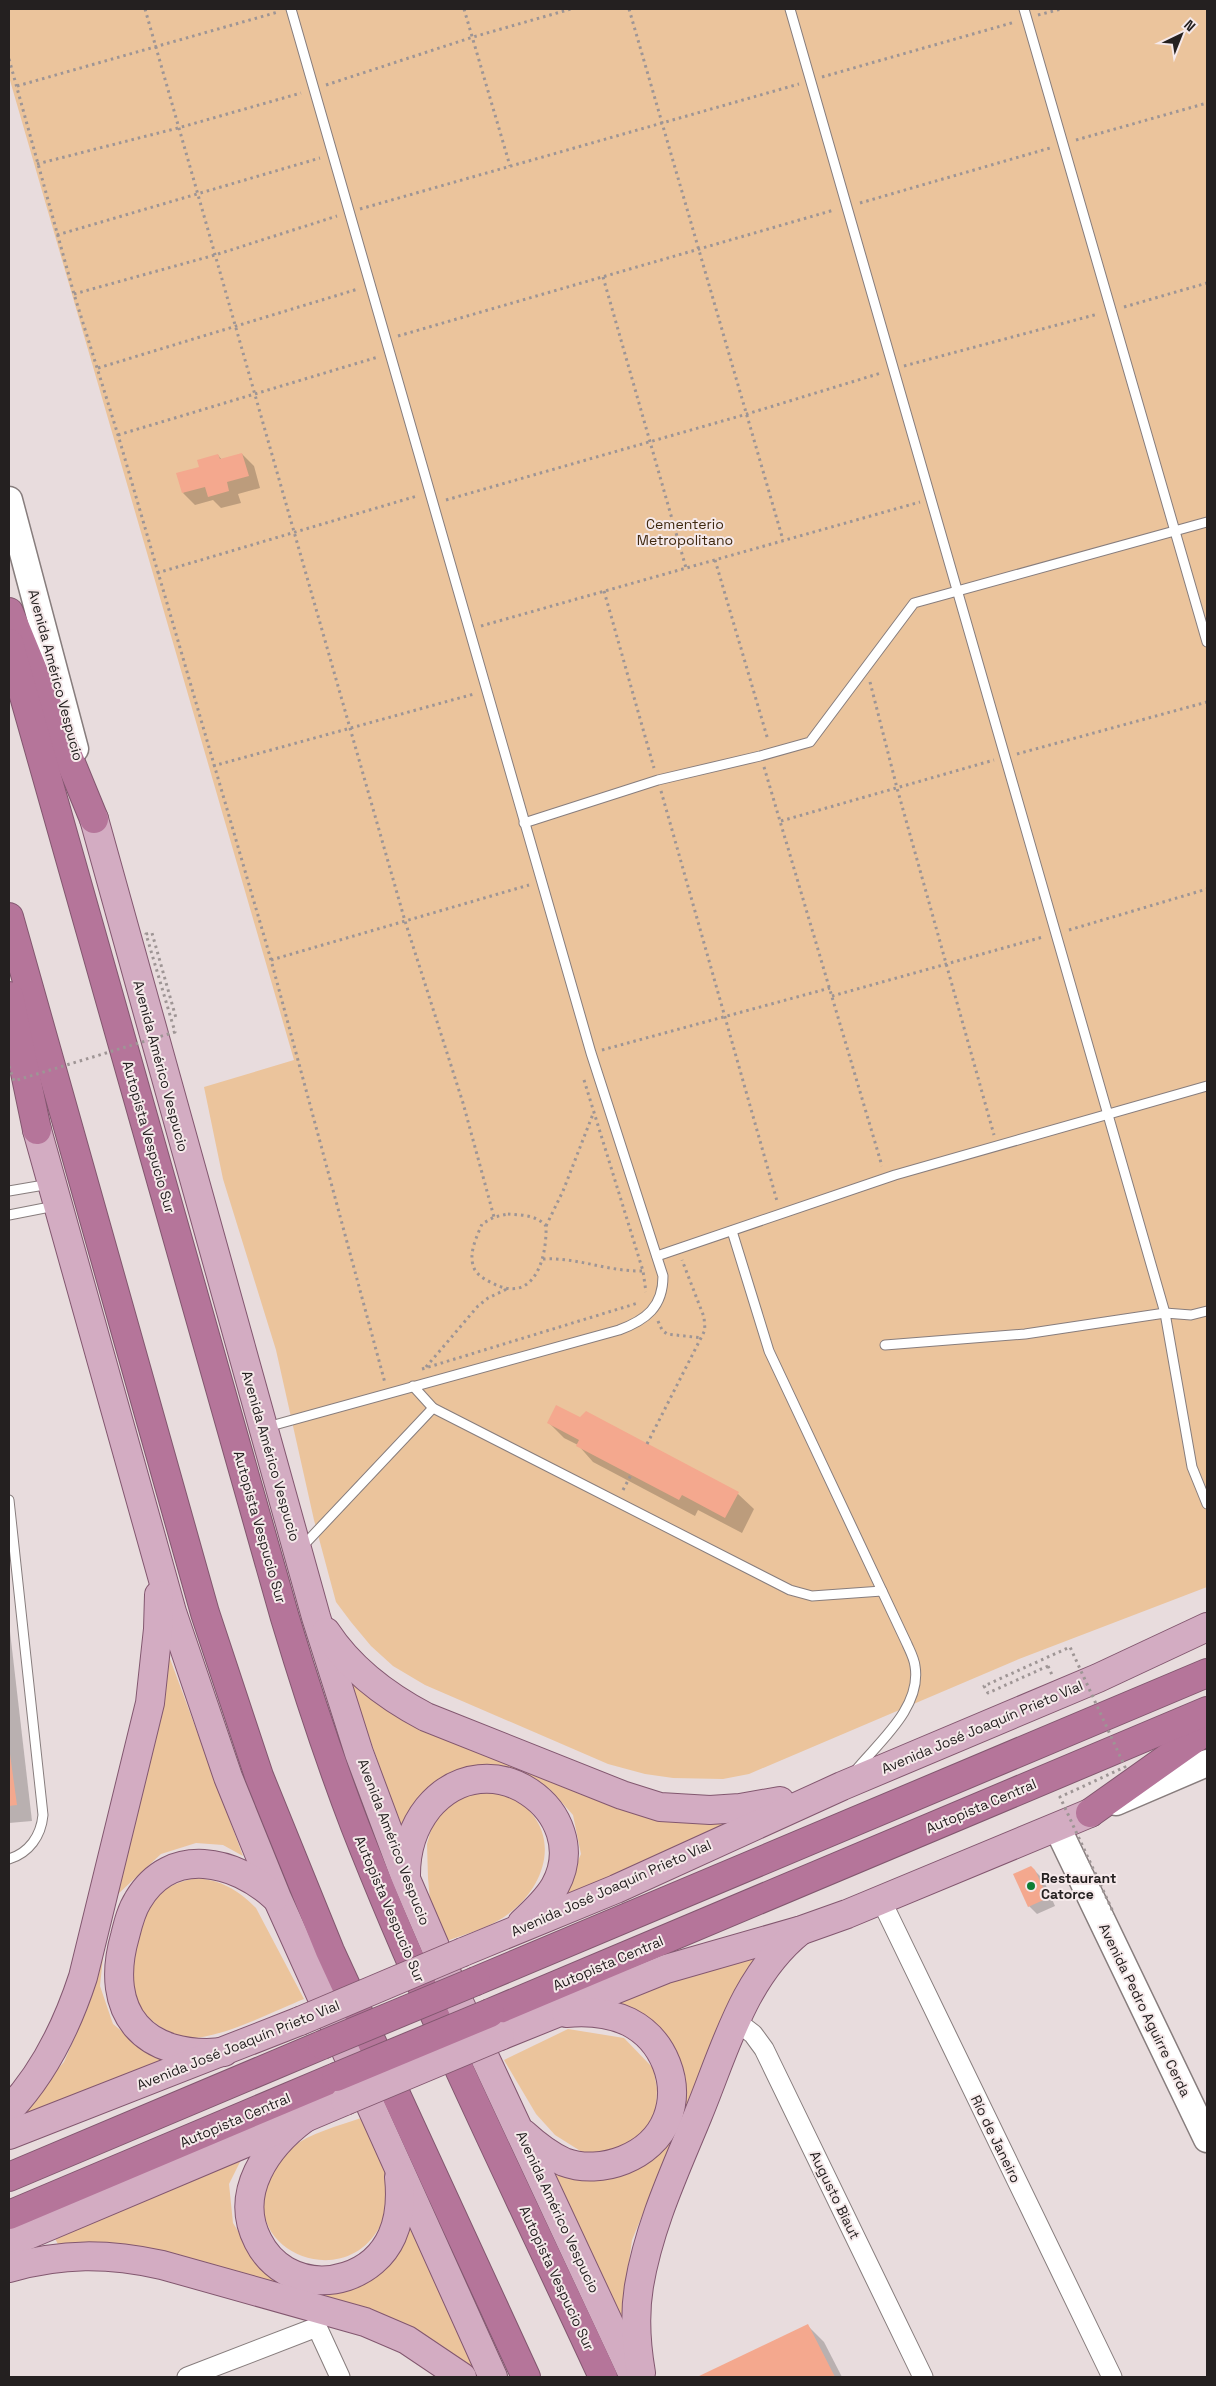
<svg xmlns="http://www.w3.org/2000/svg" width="1216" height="2386" font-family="'Space Grotesk',sans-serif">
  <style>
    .green { fill: #ebc49c }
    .shadow { fill: #0003 }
    .building { fill: #f4a88e }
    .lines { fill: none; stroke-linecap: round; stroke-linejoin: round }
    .lane-casing { stroke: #877d7d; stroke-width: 11 }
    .street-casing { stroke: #877d7d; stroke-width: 21 }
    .secondary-casing { stroke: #877d7d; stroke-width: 29 }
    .primary-casing { stroke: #82576f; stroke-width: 30 }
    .highway-casing { stroke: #82576f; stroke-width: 30 }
    .path { stroke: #9e9595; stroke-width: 3; stroke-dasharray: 2.5 4; stroke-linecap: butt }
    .lane { stroke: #fff; stroke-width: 9 }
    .street { stroke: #fff; stroke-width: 19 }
    .secondary { stroke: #fff; stroke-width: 26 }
    .primary { stroke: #d3acc2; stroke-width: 28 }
    .highway { stroke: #b5759a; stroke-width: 28 }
    .primary-bridge-casing { stroke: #82576f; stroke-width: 30; stroke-linecap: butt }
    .highway-bridge-casing { stroke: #82576f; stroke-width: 30; stroke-linecap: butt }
    .path-bridge { stroke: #9e9595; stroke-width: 3; stroke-dasharray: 2.5 4; stroke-linecap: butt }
    .primary-bridge { stroke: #d3acc2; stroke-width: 28 }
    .highway-bridge { stroke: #b5759a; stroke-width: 28 }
    .poi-dot { fill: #0c7e35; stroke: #f5e9ea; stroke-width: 2 }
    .labels { text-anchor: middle; stroke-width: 4; stroke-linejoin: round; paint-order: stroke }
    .park-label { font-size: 14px; fill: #3f280f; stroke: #f5e9ea }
    .street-label { font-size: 14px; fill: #242020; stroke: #f5e9ea }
    .poi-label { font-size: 14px; font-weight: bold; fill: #242020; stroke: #f5e9ea; text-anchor: start }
  </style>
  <rect width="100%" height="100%" fill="#e8dcdd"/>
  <g class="green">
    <polygon points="9,9 1207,9 1207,1587 1019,1659 749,1774 723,1779 673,1778 645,1774 608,1764 425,1685 393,1666 371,1646 351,1622 336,1602 314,1520 276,1350 223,1179 204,1087 294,1060 9,77"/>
    <polygon points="169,1656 243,1856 223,1845 196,1843 161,1854 118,1894 104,1947 100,1986 113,2024 141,2047 177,2056 16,2117 64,2062 88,2007 159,1721"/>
    <polygon points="349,1678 655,1818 728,1824 556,1900 567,1886 581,1854 573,1815 550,1789 524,1772 487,1764 464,1768 440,1778 413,1804 404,1838"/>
    <path d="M 491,1788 C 501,1792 514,1796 523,1802 C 526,1805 529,1811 532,1814 C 558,1846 541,1888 512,1911 C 493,1927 466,1934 443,1942 L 431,1912 L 428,1878 L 427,1844 L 435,1816 L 460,1793 Z"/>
    <path d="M 195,1878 C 221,1880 237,1889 256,1908 L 304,1999 C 274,2011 216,2041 185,2038 C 176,2037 166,2030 158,2025 C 146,2017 136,2004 132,1989 C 130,1984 132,1977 133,1971 C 135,1943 141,1910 164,1891 C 172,1884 184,1881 195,1878 Z"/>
    <polygon points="768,1947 731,2001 632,2240 621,2320 554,2171 578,2180 596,2179 678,2108 616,1998"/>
    <polygon points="568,2029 624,2038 653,2068 657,2088 656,2114 643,2133 626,2149 598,2154 582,2152 555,2135 536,2114 504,2060"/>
    <path d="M 361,2118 C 370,2137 382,2157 387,2177 C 391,2195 388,2213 379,2228 C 343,2292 242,2252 267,2182 C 272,2169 280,2157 291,2148 C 310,2133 338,2126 361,2118 Z"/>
    <polygon points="247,2148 229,2184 233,2223 254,2257 295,2287 339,2292 374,2274 407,2216 479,2375 431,2340 61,2250 50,2229"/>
  </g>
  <g class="shadow">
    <polygon points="242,454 254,466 260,488 238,494 241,503 221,508 213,500 195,505 183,493 201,468 218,455 222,460"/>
    <polygon points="548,1422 738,1494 754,1509 742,1533 698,1510 695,1516 593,1462 578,1445 564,1438"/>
    <polygon points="9,1623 32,1821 9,1823"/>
    <polygon points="1031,1867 1043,1879 1055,1906 1037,1914 1029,1906"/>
    <polygon points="808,2326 824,2342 842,2377 700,2377"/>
  </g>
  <g class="building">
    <polygon points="242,453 249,476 227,482 229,491 208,497 205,487 182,493 176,473 199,467 197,460 218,454 220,459"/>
    <polygon points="556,1405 580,1417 586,1411 739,1492 725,1518 682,1495 679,1500 576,1446 579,1440 547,1423"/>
    <polygon points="9,1747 17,1805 9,1806"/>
    <polygon points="1031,1866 1035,1870 1048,1898 1028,1907 1013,1874"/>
    <polygon points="808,2324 835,2377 697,2377"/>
  </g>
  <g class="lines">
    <g class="lane-casing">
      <g id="lane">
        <polyline points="790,9 1165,1313 1192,1467 1207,1504"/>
        <polyline points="1024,9 1207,642"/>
        <polyline points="524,823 658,780 760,756 810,742 914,603 1207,522"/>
        <polyline points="9,1191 50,1184"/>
        <polyline points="9,1215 55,1206"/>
        <path d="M 732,1231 L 769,1351 L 907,1644 C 910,1651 914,1658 915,1666 C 922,1707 879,1742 856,1770"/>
        <polyline points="657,1256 895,1175 1207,1086"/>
        <polyline points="885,1345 1025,1334 1165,1313 1191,1315 1207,1311"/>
        <polyline points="413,1386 433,1408 790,1590 812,1596 882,1591"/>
        <path d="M 267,1427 L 619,1330 C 646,1320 663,1307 663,1276 L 591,1053 L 291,9"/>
        <path d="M 9,1500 L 43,1815 C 41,1836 29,1853 9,1859"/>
        <polyline points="301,1548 433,1408"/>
      </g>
    </g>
    <g class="street-casing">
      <g id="street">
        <polyline points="881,1900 1112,2377"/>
        <polyline points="736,2021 753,2034 764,2049 923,2377"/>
        <polyline points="187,2377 317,2327 340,2377"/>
      </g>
    </g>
    <g class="secondary-casing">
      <g id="secondary">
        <polyline points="9,500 75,749"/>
        <polyline points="1116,1802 1207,1763"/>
        <polyline points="1057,1827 1207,2139"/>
      </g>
    </g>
    <g class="primary-casing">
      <g id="primary">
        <polyline points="94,819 316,1617 359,1753 406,1879 459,2002 634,2377"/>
        <polyline points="37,1130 172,1612 228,1777 277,1898 493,2377"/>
        <path d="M 326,1632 C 351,1670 386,1696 426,1717 L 622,1795 L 660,1807 L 710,1810 L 740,1808 L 780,1801"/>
        <path d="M 406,1875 C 406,1851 413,1827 428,1808 C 489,1735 595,1813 555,1886 C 547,1900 534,1912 522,1923"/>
        <polyline points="463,1952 616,1889 842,1786 1098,1678 1207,1627"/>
        <polyline points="500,2036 666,1969 802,1930 847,1914 1090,1813"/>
        <path d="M 224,2052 C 144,2060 103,2013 125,1936 C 128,1924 131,1911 138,1900 C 171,1845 235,1860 275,1897"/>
        <path d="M 9,2110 C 45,2072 67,2026 83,1977 L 150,1703 L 158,1629 L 159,1595"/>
        <path d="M 305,2118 C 267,2146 233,2193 258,2241 C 264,2253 274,2264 286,2271 C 324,2292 374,2276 392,2236 C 400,2218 401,2196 399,2177"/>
        <path d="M 524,2134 C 536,2145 549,2155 564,2162 C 601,2176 652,2157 667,2119 C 681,2083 664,2040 629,2022 C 610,2013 587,2011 566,2013"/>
        <polyline points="9,2135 300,2021"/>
        <polyline points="9,2243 345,2101"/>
        <path d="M 9,2268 C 63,2253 107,2253 162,2265 L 365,2322 L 407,2340 L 462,2377"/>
        <path d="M 641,2373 C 636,2344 634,2316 639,2286 C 649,2226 675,2171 698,2115 C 725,2050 743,1977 800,1931"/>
      </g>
    </g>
    <g class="highway-casing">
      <g id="highway">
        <polyline points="9,612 94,819"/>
        <path d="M 9,643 L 285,1618 C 306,1688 329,1758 355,1826 C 428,2013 519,2195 603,2377"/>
        <polyline points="9,917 205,1613 259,1776 330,1951 526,2377"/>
        <polyline points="9,996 37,1130"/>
        <polyline points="1090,1813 1207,1730"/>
        <polyline points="476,1981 1207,1673"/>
        <polyline points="490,2013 1207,1711"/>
        <polyline points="9,2177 322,2045"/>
        <polyline points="9,2215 336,2077"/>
      </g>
    </g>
    <g class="path">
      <polyline points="145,9 405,921 463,1103 494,1217"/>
      <polyline points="464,9 510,166"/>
      <polyline points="629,9 783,540"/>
      <polyline points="1038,15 1061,9"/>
      <polyline points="9,59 74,294 118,435 271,960 385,1383"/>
      <polyline points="822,77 1015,22"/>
      <polyline points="326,85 473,37 571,9"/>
      <polyline points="17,86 278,12"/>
      <polyline points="1076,140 1207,103"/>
      <polyline points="37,164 178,128 301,93"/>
      <polyline points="860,203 1050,148"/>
      <polyline points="360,209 799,84"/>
      <polyline points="57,235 320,158"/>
      <polyline points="603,277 686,568"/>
      <polyline points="74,294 215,255 337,216"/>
      <polyline points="1124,307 1207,283"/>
      <polyline points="398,336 834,210"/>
      <polyline points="904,366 1098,314"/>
      <polyline points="98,368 358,289"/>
      <polyline points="118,435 378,357"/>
      <polyline points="446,500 747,414 881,373"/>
      <polyline points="715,560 768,740"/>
      <polyline points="157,573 417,496"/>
      <polyline points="604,591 654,768"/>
      <polyline points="481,626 920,502"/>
      <polyline points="870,682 897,788 994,1135"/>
      <polyline points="1017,754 1207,702"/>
      <polyline points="213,766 474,694"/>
      <polyline points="764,767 882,1166"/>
      <polyline points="661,791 777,1201"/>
      <polyline points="781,821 994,760"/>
      <polyline points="1069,930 1207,889"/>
      <polyline points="271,960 529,885"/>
      <polyline points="832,996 1043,937"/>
      <polyline points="602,1050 830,988"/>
      <polyline points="584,1080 643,1271 646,1292"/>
      <path d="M 508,1214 C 521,1215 537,1215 546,1226 C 547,1259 534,1305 492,1283 C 484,1279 475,1274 473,1265 C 469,1252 477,1236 482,1224 L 494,1217 Z"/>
      <polyline points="546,1226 563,1191 593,1114"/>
      <path d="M 543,1259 C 577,1257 609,1272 643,1271"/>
      <polyline points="658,1321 662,1330 667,1334 702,1338"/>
      <polyline points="426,1367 478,1306 488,1298 507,1289"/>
      <polyline points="422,1369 638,1303"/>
      <polyline points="647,1444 705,1330 704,1317 682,1260"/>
      <polyline points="623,1490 631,1475"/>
      <polyline points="1048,1666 1052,1675"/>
    </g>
    <use href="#lane" class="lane"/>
    <use href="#street" class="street"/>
    <use href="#secondary" class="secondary"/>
    <use href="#primary" class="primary"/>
    <use href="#highway" class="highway"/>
    <g class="primary-bridge-casing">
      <g id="primary-bridge">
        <polyline points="300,2021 463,1952"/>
        <polyline points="345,2101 500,2036"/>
      </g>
    </g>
    <g class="highway-bridge-casing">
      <g id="highway-bridge">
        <polyline points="322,2045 476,1981"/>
        <polyline points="336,2077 490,2013"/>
      </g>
    </g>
    <g class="path-bridge">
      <polyline points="9,1066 14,1081 175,1032 146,934 152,933 176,1018"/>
      <polyline points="1048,1666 988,1693 984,1686 1070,1647 1125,1767 1060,1797 1114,1914"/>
    </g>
    <use href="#primary-bridge" class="primary-bridge"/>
    <use href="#highway-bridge" class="highway-bridge"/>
  </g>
  <circle class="poi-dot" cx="1031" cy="1886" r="5"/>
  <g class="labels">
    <g class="park-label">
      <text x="685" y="529">Cementerio<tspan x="685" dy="16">Metropolitano</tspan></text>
    </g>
    <g class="street-label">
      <text transform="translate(56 675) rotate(75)" y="5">Avenida Américo Vespucio</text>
      <text transform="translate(161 1066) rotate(75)" y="5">Avenida Américo Vespucio</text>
      <text transform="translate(149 1137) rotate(74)" y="5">Autopista Vespucio Sur</text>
      <text transform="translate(271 1456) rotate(74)" y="5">Avenida Américo Vespucio</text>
      <text transform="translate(260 1527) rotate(74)" y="5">Autopista Vespucio Sur</text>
      <text transform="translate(982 1727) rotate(-23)" y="5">Avenida José Joaquín Prieto Vial</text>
      <text transform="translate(981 1806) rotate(-23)" y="5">Autopista Central</text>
      <text transform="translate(394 1842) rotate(69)" y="5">Avenida Américo Vespucio</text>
      <text transform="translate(611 1888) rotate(-24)" y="5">Avenida José Joaquín Prieto Vial</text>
      <text transform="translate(390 1909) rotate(67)" y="5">Autopista Vespucio Sur</text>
      <text transform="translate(608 1963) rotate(-23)" y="5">Autopista Central</text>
      <text transform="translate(1145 2010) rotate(64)" y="5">Avenida Pedro Aguirre Cerda</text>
      <text transform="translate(238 2045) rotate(-22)" y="5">Avenida José Joaquín Prieto Vial</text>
      <text transform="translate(235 2120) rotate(-23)" y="5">Autopista Central</text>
      <text transform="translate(996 2139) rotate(64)" y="5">Río de Janeiro</text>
      <text transform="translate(835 2195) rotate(64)" y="5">Augusto Biaut</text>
      <text transform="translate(558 2212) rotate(65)" y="5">Avenida Américo Vespucio</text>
      <text transform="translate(557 2278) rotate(65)" y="5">Autopista Vespucio Sur</text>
    </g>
    <g class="poi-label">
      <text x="1041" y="1883">Restaurant<tspan x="1041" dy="16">Catorce</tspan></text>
    </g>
  </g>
  <rect width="1216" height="2386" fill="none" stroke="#242020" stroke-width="20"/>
  <g transform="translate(1181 35) rotate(43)" stroke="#f5e9ea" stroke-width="4" paint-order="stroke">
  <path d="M0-4L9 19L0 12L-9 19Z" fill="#242020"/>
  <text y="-8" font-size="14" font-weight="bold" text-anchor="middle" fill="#242020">N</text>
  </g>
</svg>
